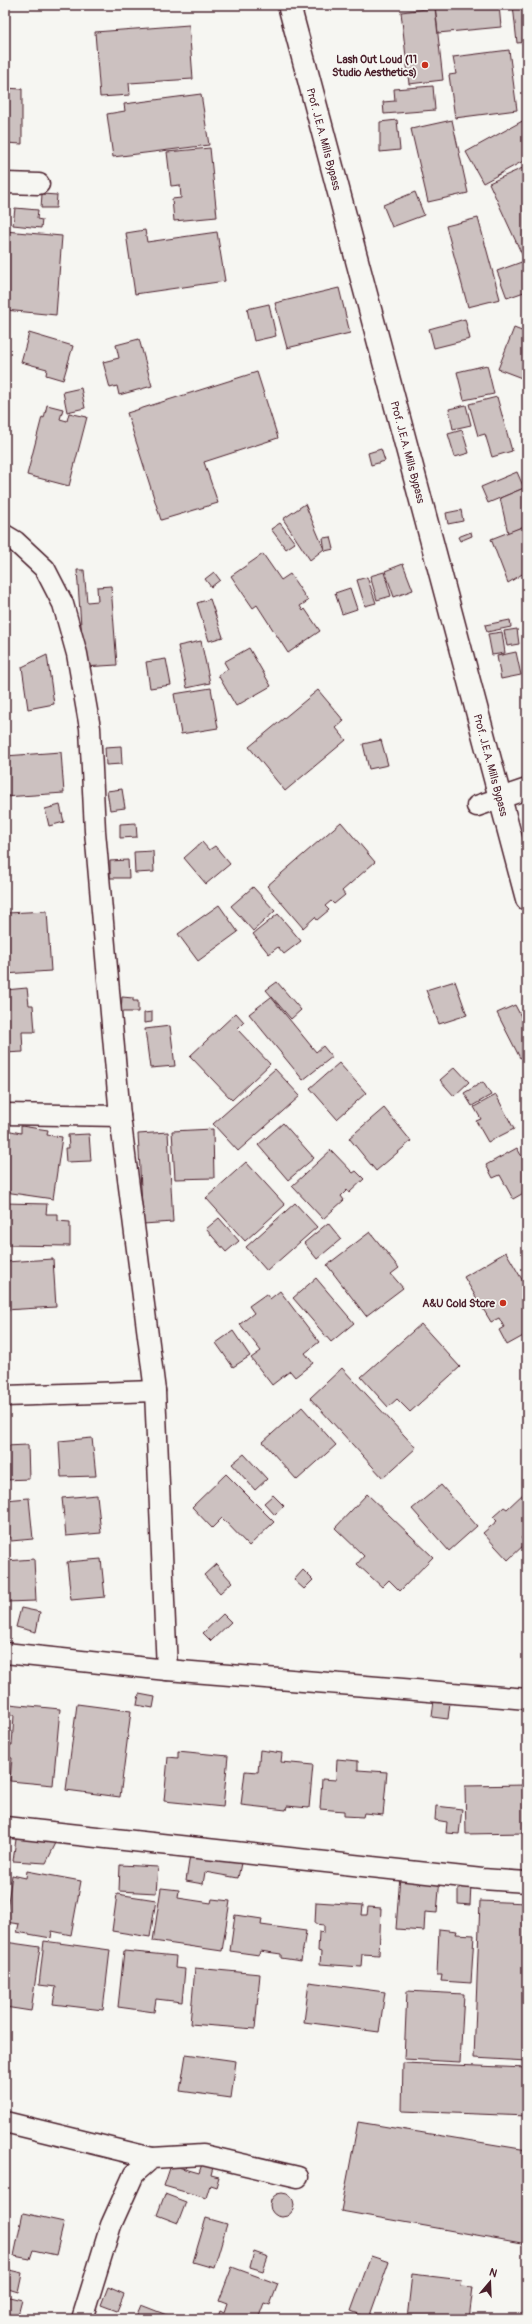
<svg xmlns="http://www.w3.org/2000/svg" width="532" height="2324" font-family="Pangolin,sans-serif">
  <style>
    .building { fill: #ccc1c0; stroke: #4a1f2b }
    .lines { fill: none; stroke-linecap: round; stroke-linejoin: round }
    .minor-casing { stroke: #4a1f2b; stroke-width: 23 }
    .tertiary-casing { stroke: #4a1f2b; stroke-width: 25 }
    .minor { stroke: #f6f6f2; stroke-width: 20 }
    .tertiary { stroke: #f6f6f2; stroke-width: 22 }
    .poi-dot { fill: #c8321e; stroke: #f6f6f2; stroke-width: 1.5 }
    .labels { text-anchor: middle; stroke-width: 3.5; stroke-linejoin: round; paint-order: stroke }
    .poi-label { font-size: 11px; font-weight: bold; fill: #4a1f2b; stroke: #f6f6f2; text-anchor: end }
    .street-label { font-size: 11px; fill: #4a1f2b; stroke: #f6f6f2 }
  </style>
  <rect width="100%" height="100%" fill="#f6f6f2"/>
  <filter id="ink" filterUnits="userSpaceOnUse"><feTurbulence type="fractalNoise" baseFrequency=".025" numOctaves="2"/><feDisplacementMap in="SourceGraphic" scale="8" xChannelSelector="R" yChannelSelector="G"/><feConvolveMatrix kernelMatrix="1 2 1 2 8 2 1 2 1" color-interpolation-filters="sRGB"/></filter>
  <g filter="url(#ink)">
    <g class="building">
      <polygon points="435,5 499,5 501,27 438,33"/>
      <polygon points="513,5 527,5 527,42 517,43"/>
      <polygon points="435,8 443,80 409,84 401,12"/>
      <polygon points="189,25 193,79 129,83 130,95 100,97 95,32"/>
      <polygon points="509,50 517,110 455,118 449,75 456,74 453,57"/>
      <polygon points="433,86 435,110 384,114 383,102 395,101 394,89"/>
      <polygon points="5,88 22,89 22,144 5,143"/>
      <polygon points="201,94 209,145 113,157 107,114 125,111 124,104"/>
      <polygon points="526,119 527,159 483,183 466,152"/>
      <polygon points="397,120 400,150 380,152 380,122"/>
      <polygon points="452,120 468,193 428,202 411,129"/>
      <polygon points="210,148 217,217 174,221 172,199 181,198 180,185 171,186 167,152"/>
      <polygon points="527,166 527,258 524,259 489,183"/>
      <polygon points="415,192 424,215 392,227 383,205"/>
      <polygon points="42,194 57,195 56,208 41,208"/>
      <polygon points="15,208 38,210 37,219 42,220 41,228 13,225"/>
      <polygon points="478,218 500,299 468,307 446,226"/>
      <polygon points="145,230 147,242 217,232 225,281 135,294 126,233"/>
      <polygon points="5,231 62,236 56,315 5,310"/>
      <polygon points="527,260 527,291 507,298 497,271"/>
      <polygon points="339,288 350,333 287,348 275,303"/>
      <polygon points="269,304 276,336 254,341 247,309"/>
      <polygon points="465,319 470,339 434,348 429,329"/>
      <polygon points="514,328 527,333 527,380 498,369"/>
      <polygon points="29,333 73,346 63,380 46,375 47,369 21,362"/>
      <polygon points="139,339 152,386 119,395 117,386 110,388 103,362 119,358 116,345"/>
      <polygon points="487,365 494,394 464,400 457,372"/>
      <polygon points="257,372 278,438 204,462 218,503 161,520 127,413"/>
      <polygon points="81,388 85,408 67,412 63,392"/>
      <polygon points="497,397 512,451 492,457 485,434 478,436 469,404"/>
      <polygon points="47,405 63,409 60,419 67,421 69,413 87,417 69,486 27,475 42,417 44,418"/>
      <polygon points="466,405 471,425 453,429 449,409"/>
      <polygon points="462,430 469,453 455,457 448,434"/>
      <polygon points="381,449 385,461 371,465 368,453"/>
      <polygon points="517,472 524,488 488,503 481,487"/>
      <polygon points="524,488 527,498 527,525 508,533 500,498"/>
      <polygon points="305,504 324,549 310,560 283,519"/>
      <polygon points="461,510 463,521 448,524 446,513"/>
      <polygon points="280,523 295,543 286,549 271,529"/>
      <polygon points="527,525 527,571 508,583 491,539"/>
      <polygon points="471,532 472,536 460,541 458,537"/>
      <polygon points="331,537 334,549 325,551 323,538"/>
      <polygon points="263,554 281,580 290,574 308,601 300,606 303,611 305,609 320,631 288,653 257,605 253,608 231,576"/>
      <polygon points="403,564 413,590 394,597 385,571"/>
      <polygon points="77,570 84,570 87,602 98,601 97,587 111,586 117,665 84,667"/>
      <polygon points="214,572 220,580 211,587 205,579"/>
      <polygon points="384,572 391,596 377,600 370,576"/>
      <polygon points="367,577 376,603 365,606 357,580"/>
      <polygon points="350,588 357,609 342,614 335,593"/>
      <polygon points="210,599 223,637 209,641 197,603"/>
      <polygon points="510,620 511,627 487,632 485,625"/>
      <polygon points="517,629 519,644 507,646 504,631"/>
      <polygon points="502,632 505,653 492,655 488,634"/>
      <polygon points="201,641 210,683 187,688 178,646"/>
      <polygon points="249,648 271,686 236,706 218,675 228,669 224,662"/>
      <polygon points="516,652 521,675 501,679 497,656"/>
      <polygon points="47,655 54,704 28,709 22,667"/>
      <polygon points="166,659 171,685 150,688 146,662"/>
      <polygon points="211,688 218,728 181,734 174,694"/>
      <polygon points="318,690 344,721 336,728 346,740 285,791 249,747"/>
      <polygon points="381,740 388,765 369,769 363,744"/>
      <polygon points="121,746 122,764 106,765 105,747"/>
      <polygon points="61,752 64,793 5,797 5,756"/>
      <polygon points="122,789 125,808 110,810 107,791"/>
      <polygon points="60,805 64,822 49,826 45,809"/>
      <polygon points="341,822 375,862 342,891 345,895 334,904 331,901 325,906 329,910 317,920 315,917 303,928 267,886"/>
      <polygon points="136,823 137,837 120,838 120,824"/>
      <polygon points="202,842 209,850 215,846 230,864 206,884 184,858"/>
      <polygon points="153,851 154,872 135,873 134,852"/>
      <polygon points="128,860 129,878 110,878 110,861"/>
      <polygon points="253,887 275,911 253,931 231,906"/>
      <polygon points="219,905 238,932 198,961 178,934"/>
      <polygon points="47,911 51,971 5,974 5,933 8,933 7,913"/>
      <polygon points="278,914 301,941 284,954 278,947 269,954 253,934"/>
      <polygon points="455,981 467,1015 439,1024 426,990"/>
      <polygon points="277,982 301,1010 291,1019 266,990"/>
      <polygon points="27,988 29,1005 33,1005 35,1032 22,1032 23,1052 5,1053 5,990"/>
      <polygon points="122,997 133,998 133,1001 138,1001 138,1012 121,1012"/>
      <polygon points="271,997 316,1052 323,1046 332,1057 303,1080 249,1014"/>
      <polygon points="515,1005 527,1028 527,1055 520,1058 497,1013"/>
      <polygon points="152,1012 152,1022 144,1023 144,1013"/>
      <polygon points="236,1013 244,1022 237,1029 270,1064 232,1100 190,1056"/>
      <polygon points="170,1026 175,1066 150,1068 145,1029"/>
      <polygon points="339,1063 366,1093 337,1119 310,1088"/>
      <polygon points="455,1067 469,1082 454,1096 440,1080"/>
      <polygon points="275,1069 300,1096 238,1151 213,1124"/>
      <polygon points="483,1082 491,1095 472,1106 464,1093"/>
      <polygon points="496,1095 514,1129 488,1142 476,1121 481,1119 474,1107"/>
      <polygon points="384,1108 411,1141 376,1171 349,1138"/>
      <polygon points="283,1123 314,1158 288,1180 258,1145"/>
      <polygon points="21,1126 48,1130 47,1135 62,1137 53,1199 5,1192 6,1130 21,1133"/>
      <polygon points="213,1129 214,1178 175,1179 172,1131"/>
      <polygon points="168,1132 173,1222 143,1224 138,1134"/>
      <polygon points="89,1134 91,1161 66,1162 65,1148 69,1148 68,1135"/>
      <polygon points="517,1148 527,1166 527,1191 513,1199 500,1175 493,1178 486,1165"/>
      <polygon points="331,1150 353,1173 356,1171 364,1179 349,1193 347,1190 341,1196 344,1200 323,1219 292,1186"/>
      <polygon points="246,1162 285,1205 245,1241 206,1198"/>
      <polygon points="5,1203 47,1204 46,1214 58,1214 58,1221 70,1222 70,1246 5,1245"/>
      <polygon points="295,1203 317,1227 267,1271 246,1247"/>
      <polygon points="219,1218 239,1241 226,1252 206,1229"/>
      <polygon points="328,1223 341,1239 317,1259 304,1243"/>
      <polygon points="370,1232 399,1268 391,1274 403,1288 366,1316 327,1265"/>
      <polygon points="506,1252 527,1288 527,1334 507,1345 499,1330 504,1327 499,1318 491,1322 464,1277"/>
      <polygon points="53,1259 56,1307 5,1310 5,1262"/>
      <polygon points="316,1278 354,1323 331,1342 293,1298"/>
      <polygon points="280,1291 319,1342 305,1353 313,1363 295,1377 290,1371 272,1385 251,1358 261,1351 240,1324 254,1313 249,1306 266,1294 270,1299"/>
      <polygon points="421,1324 460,1367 410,1412 397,1399 388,1407 361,1377"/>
      <polygon points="233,1331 250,1356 233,1367 216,1343"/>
      <polygon points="342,1368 416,1448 383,1478 310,1398"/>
      <polygon points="302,1407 336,1445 297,1480 263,1442"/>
      <polygon points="92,1438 96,1476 61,1477 59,1441"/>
      <polygon points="28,1445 29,1479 5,1480 5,1446"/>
      <polygon points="244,1454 267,1479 255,1490 232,1464"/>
      <polygon points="226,1474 274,1522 249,1546 222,1518 212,1528 192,1507"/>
      <polygon points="441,1485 477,1526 449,1551 412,1509"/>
      <polygon points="524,1493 527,1497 527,1533 521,1538 526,1543 508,1560 483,1533 497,1521 493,1517 504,1507 507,1509"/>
      <polygon points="367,1494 433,1557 400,1591 389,1580 382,1587 357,1564 364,1556 335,1528"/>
      <polygon points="97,1495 101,1533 66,1536 62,1498"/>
      <polygon points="273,1495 284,1506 275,1515 264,1503"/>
      <polygon points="29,1498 33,1539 11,1541 11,1537 5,1537 5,1500"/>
      <polygon points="34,1559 36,1601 5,1602 5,1561"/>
      <polygon points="101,1559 105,1597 71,1600 67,1562"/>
      <polygon points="216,1564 232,1582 220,1593 204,1575"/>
      <polygon points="303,1570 313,1580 304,1589 294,1580"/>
      <polygon points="21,1608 40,1612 36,1632 16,1627"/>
      <polygon points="223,1614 231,1622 211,1641 203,1633"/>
      <polygon points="139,1694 155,1697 153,1708 137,1705"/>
      <polygon points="434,1700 450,1702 448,1719 432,1717"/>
      <polygon points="9,1704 60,1709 53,1785 10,1781 12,1758 5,1757 5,1744 12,1745 14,1715 9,1715"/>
      <polygon points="77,1704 131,1711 120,1797 66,1790"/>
      <polygon points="260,1750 282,1753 281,1762 313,1765 309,1808 287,1806 286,1810 241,1805 245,1771 258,1772"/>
      <polygon points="178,1751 228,1756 223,1807 164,1801 168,1757 178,1758"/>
      <polygon points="337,1759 358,1761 358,1770 387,1772 383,1815 364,1813 363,1817 344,1816 344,1811 320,1809 322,1779 336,1780"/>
      <polygon points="527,1785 527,1833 466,1834 465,1786"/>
      <polygon points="436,1806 462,1809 459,1834 446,1833 447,1822 435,1820"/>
      <polygon points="17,1832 59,1837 46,1863 13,1861"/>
      <polygon points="191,1848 242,1858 238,1878 205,1872 203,1884 186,1881"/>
      <polygon points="120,1865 158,1867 156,1893 119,1891"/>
      <polygon points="27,1871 81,1881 71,1935 52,1931 51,1938 17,1932 19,1924 5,1922 12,1875 26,1878"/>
      <polygon points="400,1875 440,1878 437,1913 425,1912 424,1931 396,1929"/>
      <polygon points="458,1884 471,1884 470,1905 458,1904"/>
      <polygon points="161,1888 179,1890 178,1898 211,1903 212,1899 230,1901 222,1951 153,1941"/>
      <polygon points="117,1894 156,1900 150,1937 112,1931"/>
      <polygon points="480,1901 527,1903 527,2061 474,2058"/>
      <polygon points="316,1902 363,1905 362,1915 367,1915 368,1907 381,1908 379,1955 362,1954 361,1967 320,1964 321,1952 318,1951 319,1932 324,1933 324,1925 315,1924"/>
      <polygon points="235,1915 262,1919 261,1925 306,1931 301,1961 281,1958 281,1954 260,1951 259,1955 230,1951"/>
      <polygon points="439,1929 457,1931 456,1934 474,1935 471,1983 441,1981 442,1975 437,1975"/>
      <polygon points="44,1941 110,1950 103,2010 53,2004 56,1987 39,1985"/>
      <polygon points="5,1942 40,1947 31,2011 5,2007"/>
      <polygon points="124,1951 176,1956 175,1968 185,1969 182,2002 156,1999 154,2012 118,2007"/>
      <polygon points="195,1968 260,1974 255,2029 190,2024"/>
      <polygon points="309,1982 385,1992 379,2032 304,2022"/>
      <polygon points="407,1991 464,1994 460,2062 404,2059"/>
      <polygon points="186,2054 236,2061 231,2098 180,2091"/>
      <polygon points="403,2063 527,2068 527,2116 402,2111"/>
      <polygon points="358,2122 527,2150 527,2244 341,2211"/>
      <polygon points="202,2164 213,2167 211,2175 219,2177 216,2187 210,2185 206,2198 164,2186 171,2165 199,2173"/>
      <circle cx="282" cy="2205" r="12"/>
      <polygon points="165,2194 186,2202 178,2223 157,2215"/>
      <polygon points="23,2213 64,2222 56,2255 33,2250 30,2259 14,2256"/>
      <polygon points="206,2218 227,2224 214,2268 193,2262"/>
      <polygon points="254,2252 268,2257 263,2271 250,2267"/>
      <polygon points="371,2256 389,2262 369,2318 351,2311"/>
      <polygon points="232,2267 278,2284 270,2305 264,2303 258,2319 217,2319 220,2311 224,2313 227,2304 219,2301"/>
      <polygon points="5,2269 22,2273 18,2292 5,2288"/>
      <polygon points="412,2274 462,2280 461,2286 473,2287 469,2319 407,2319"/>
      <polygon points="108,2287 124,2294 117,2311 101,2305"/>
      <polygon points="5,2296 22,2300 17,2319 5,2319"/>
      <polygon points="141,2305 177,2319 135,2319"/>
    </g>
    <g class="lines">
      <g class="minor-casing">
        <g id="minor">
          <polyline points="5,183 39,184"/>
          <polyline points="5,535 15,541 45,569 63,604 77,654 90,728 95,831 120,1116 155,1391 167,1670"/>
          <polyline points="477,806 527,789"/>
          <polyline points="5,1114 120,1116"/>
          <polyline points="5,1396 155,1391"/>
          <polyline points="5,1653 167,1670 527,1699"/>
          <polyline points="5,1827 482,1879 527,1882"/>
          <polyline points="5,2122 152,2158"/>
          <polyline points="82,2319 111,2225 134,2174 152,2158 203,2155 298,2177"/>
        </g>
      </g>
      <g class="tertiary-casing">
        <polyline id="tertiary" points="289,5 527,899"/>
      </g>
      <use href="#minor" class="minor"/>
      <use href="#tertiary" class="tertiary"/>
    </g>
  </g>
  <g class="poi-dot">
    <circle cx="425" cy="65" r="4"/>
    <circle cx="503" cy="1303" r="4"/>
  </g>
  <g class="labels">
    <g class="poi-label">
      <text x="417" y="63">Lash Out Loud (11<tspan x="417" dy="13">Studio Aesthetics)</tspan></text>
      <text x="495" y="1307">A&amp;U Cold Store</text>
    </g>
    <g class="street-label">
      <text transform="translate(324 139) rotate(75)" y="4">Prof. J.E.A. Mills Bypass</text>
      <text transform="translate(408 452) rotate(75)" y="4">Prof. J.E.A. Mills Bypass</text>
      <text transform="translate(491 765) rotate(75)" y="4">Prof. J.E.A. Mills Bypass</text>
    </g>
  </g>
  <rect width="532" height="2324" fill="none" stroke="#f6f6f2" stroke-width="20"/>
  <rect x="10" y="10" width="512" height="2304" fill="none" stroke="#4a1f2b" stroke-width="1.5" filter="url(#ink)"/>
  <g transform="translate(490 2282) rotate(19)" stroke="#f6f6f2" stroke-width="3" paint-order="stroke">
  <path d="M0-3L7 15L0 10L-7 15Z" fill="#4a1f2b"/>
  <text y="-6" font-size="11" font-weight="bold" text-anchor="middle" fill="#4a1f2b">N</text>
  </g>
</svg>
